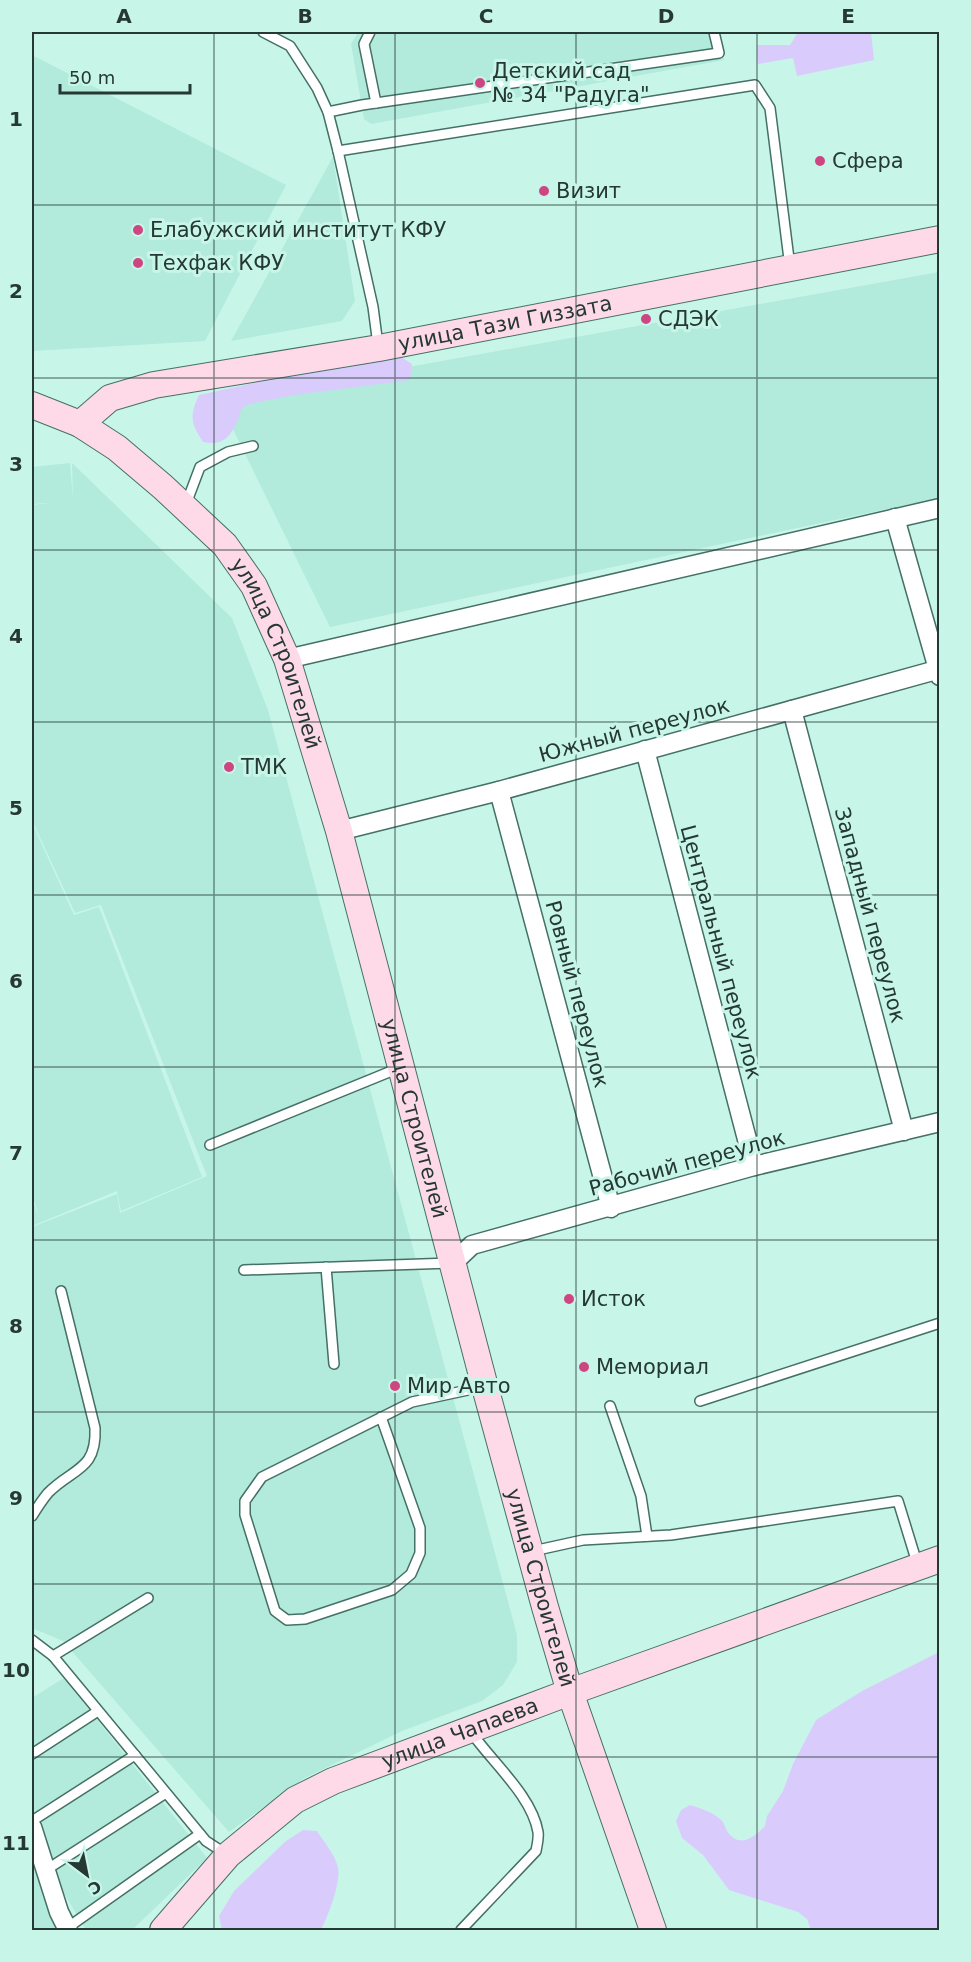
<svg xmlns="http://www.w3.org/2000/svg" width="971" height="1962" font-family="'DejaVu Sans',sans-serif">
  <style>
    .built { fill: #b2eadb }
    .green { fill: #d9ccfc }
    .lines { fill: none; stroke-linecap: round; stroke-linejoin: round }
    .lane-casing { stroke: #457065; stroke-width: 12 }
    .street-casing { stroke: #457065; stroke-width: 21 }
    .secondary-casing { stroke: #457065; stroke-width: 28 }
    .lane { stroke: #fff; stroke-width: 9 }
    .street { stroke: #fff; stroke-width: 18 }
    .secondary { stroke: #fed9e7; stroke-width: 26 }
    .grid { fill: none; stroke: #263833; stroke-width: 1.5; stroke-opacity: 0.55 }
    .poi-dot { fill: #ce4681; stroke: #c7f6e9; stroke-width: 2 }
    .labels { text-anchor: middle; stroke-width: 6; stroke-linejoin: round; paint-order: stroke }
    .poi-label { font-size: 21px; fill: #263833; stroke: #c7f6e9; text-anchor: start }
    .street-label { font-size: 21px; fill: #263833; stroke: #c7f6e9 }
    .neatline { fill: none; stroke: #263833; stroke-width: 2 }
    .grid-label { font-size: 20px; text-anchor: middle; font-weight: bold; fill: #263833 }
  </style>
  <rect width="100%" height="100%" fill="#c7f6e9"/>
  <g class="built">
    <polygon points="358,32 719,32 724,60 371,124 364,119 351,44"/>
    <polygon points="32,55 286,185 205,341 32,351"/>
    <polygon points="333,157 355,301 342,321 231,341"/>
    <polygon points="939,272 939,498 330,627 219,401"/>
    <polygon points="70,463 73,500 72,463 232,618 268,710 517,1635 517,1662 503,1685 482,1701 402,1731 303,1779 229,1832 63,1641 32,1628 32,1227 117,1194 120,1213 207,1176 101,905 75,913 32,820 32,505 49,503 32,504 32,467"/>
    <polygon points="32,823 74,915 99,907 202,1177 121,1211 117,1191 32,1226 32,1199 40,1220 32,1194"/>
    <polygon points="64,1678 207,1858 132,1930 86,1930 59,1885 32,1803 32,1698"/>
    <polygon points="32,1840 60,1930 32,1930"/>
  </g>
  <g class="green">
    <polygon points="798,32 871,32 874,60 797,76 793,58 758,64 757,45 790,45"/>
    <path d="M 380,355 L 398,355 L 412,364 L 410,380 L 294,395 L 249,404 L 242,408 C 235,428 229,448 203,442 C 191,424 189,416 199,395 Z"/>
    <path d="M 939,1652 L 939,1930 L 811,1930 L 807,1919 L 798,1912 L 729,1890 L 703,1855 L 682,1838 L 676,1821 L 681,1810 L 690,1805 C 700,1808 712,1812 720,1819 C 724,1822 725,1827 727,1831 C 739,1849 754,1838 765,1826 L 767,1816 L 783,1791 L 793,1764 L 816,1720 L 862,1691 Z"/>
    <path d="M 303,1830 L 317,1831 C 324,1842 335,1854 338,1868 C 341,1883 328,1916 321,1930 L 222,1930 L 219,1916 L 234,1891 L 286,1841 Z"/>
  </g>
  <g class="lines">
    <g class="lane-casing">
      <g id="lane">
        <polyline points="263,32 290,46 317,88 328,112 338,151"/>
        <polyline points="370,32 364,44 376,103"/>
        <polyline points="328,112 362,105 719,53 714,32"/>
        <polyline points="378,345 373,307 338,151 755,85 770,108 790,267"/>
        <polyline points="186,504 200,467 228,452 253,446"/>
        <polyline points="210,1145 399,1068"/>
        <polyline points="326,1267 334,1364"/>
        <polyline points="244,1270 451,1263"/>
        <polyline points="700,1401 940,1323"/>
        <polyline points="610,1406 641,1496 647,1536"/>
        <polyline points="381,1417 420,1528 420,1553 411,1574 392,1590 305,1619 287,1620 275,1611 245,1515 245,1501 262,1477 412,1402 482,1387"/>
        <path d="M 32,1516 C 37,1508 42,1500 48,1493 C 72,1468 97,1471 95,1428 L 61,1291"/>
        <polyline points="533,1551 583,1540 671,1535 898,1501 918,1566"/>
        <polyline points="32,1640 53,1656 206,1841 226,1854"/>
        <polyline points="53,1656 148,1598"/>
        <polyline points="32,1754 98,1711"/>
        <polyline points="32,1821 135,1755"/>
        <polyline points="46,1870 166,1793"/>
        <polyline points="67,1928 200,1834"/>
        <path d="M 461,1930 L 536,1851 C 537,1845 539,1838 538,1832 C 532,1796 492,1762 471,1732"/>
      </g>
    </g>
    <g class="street-casing">
      <g id="street">
        <polyline points="895,518 940,676"/>
        <polyline points="287,659 940,508"/>
        <polyline points="792,710 904,1131"/>
        <polyline points="645,750 754,1166"/>
        <polyline points="499,791 611,1208"/>
        <polyline points="339,831 499,791 940,669"/>
        <polyline points="454,1262 472,1245 754,1166 940,1122"/>
        <polyline points="32,1827 59,1912 68,1930"/>
      </g>
    </g>
    <g class="secondary-casing">
      <g id="secondary">
        <path id="s1" d="M 32,405 L 80,424 L 117,448 L 163,487 L 225,545 L 254,586 L 287,659 L 339,831 L 485,1387 L 545,1607 L 570,1692 L 653,1930"/>
        <path id="s2" d="M 80,424 L 110,398 L 154,385 L 379,348 L 940,239"/>
        <path id="s3" d="M 163,1930 L 228,1855 L 295,1800 L 333,1781 L 570,1692 L 940,1559"/>
      </g>
    </g>
    <use href="#lane" class="lane"/>
    <use href="#street" class="street"/>
    <use href="#secondary" class="secondary"/>
  </g>
  <path class="grid" d="M 214,32 L 214,1930M 395,32 L 395,1930M 576,32 L 576,1930M 757,32 L 757,1930M 32,205 L 940,205M 32,378 L 940,378M 32,550 L 940,550M 32,722 L 940,722M 32,895 L 940,895M 32,1067 L 940,1067M 32,1240 L 940,1240M 32,1412 L 940,1412M 32,1584 L 940,1584M 32,1757 L 940,1757"/>
  <g class="poi-dot">
    <circle cx="480" cy="83" r="6"/>
    <circle cx="820" cy="161" r="6"/>
    <circle cx="544" cy="191" r="6"/>
    <circle cx="138" cy="230" r="6"/>
    <circle cx="138" cy="263" r="6"/>
    <circle cx="646" cy="319" r="6"/>
    <circle cx="229" cy="767" r="6"/>
    <circle cx="569" cy="1299" r="6"/>
    <circle cx="584" cy="1367" r="6"/>
    <circle cx="395" cy="1386" r="6"/>
  </g>
  <g class="labels">
    <g class="poi-label">
      <text x="492" y="78">Детский сад<tspan x="492" dy="24">№ 34 "Радуга"</tspan></text>
      <text x="832" y="168">Сфера</text>
      <text x="556" y="198">Визит</text>
      <text x="150" y="237">Елабужский институт КФУ</text>
      <text x="150" y="270">Техфак КФУ</text>
      <text x="658" y="326">СДЭК</text>
      <text x="241" y="774">ТМК</text>
      <text x="581" y="1306">Исток</text>
      <text x="596" y="1374">Мемориал</text>
      <text x="407" y="1393">Мир Авто</text>
    </g>
    <g class="street-label">
      <text dy="7" stroke="none"><textPath href="#s2" startOffset="442">улица Тази Гиззата</textPath></text>
      <text dy="7" stroke="none"><textPath href="#s1" startOffset="362">улица Строителей</textPath></text>
      <text transform="translate(634 730) rotate(-15)" y="7">Южный переулок</text>
      <text transform="translate(870 915) rotate(75)" y="7">Западный переулок</text>
      <text transform="translate(721 952) rotate(75)" y="7">Центральный переулок</text>
      <text transform="translate(577 994) rotate(75)" y="7">Ровный переулок</text>
      <text dy="7" stroke="none"><textPath href="#s1" startOffset="848">улица Строителей</textPath></text>
      <text transform="translate(687 1163) rotate(-15)" y="7">Рабочий переулок</text>
      <text dy="7" stroke="none"><textPath href="#s1" startOffset="1334">улица Строителей</textPath></text>
      <text dy="7" stroke="none"><textPath href="#s3" startOffset="364">улица Чапаева</textPath></text>
    </g>
  </g>
  <rect width="971" height="1962" fill="none" stroke="#c7f6e9" stroke-width="66"/>
  <g transform="translate(87 1875) rotate(148)" stroke="#c7f6e9" stroke-width="4.5" paint-order="stroke">
  <path d="M0-4.5L10 22L0 15L-10 22Z" fill="#263833"/>
  <text y="-9" font-size="16" font-weight="bold" text-anchor="middle" fill="#263833">С</text>
  </g>
  <path d="M60 84v9h130v-9" fill="none" stroke="#263833" stroke-width="3"/>
  <text x="69" y="84" font-size="18" fill="#263833" stroke="#c7f6e9" stroke-width="4.5" paint-order="stroke">50 m</text>
  <rect x="33" y="33" width="905" height="1896" class="neatline"/>
  <g class="grid-label">
    <text x="124" y="23">A</text>
    <text x="305" y="23">B</text>
    <text x="486" y="23">C</text>
    <text x="666" y="23">D</text>
    <text x="848" y="23">E</text>
    <text x="16" y="126">1</text>
    <text x="16" y="298">2</text>
    <text x="16" y="471">3</text>
    <text x="16" y="643">4</text>
    <text x="16" y="815">5</text>
    <text x="16" y="988">6</text>
    <text x="16" y="1160">7</text>
    <text x="16" y="1333">8</text>
    <text x="16" y="1505">9</text>
    <text x="16" y="1677">10</text>
    <text x="16" y="1850">11</text>
  </g>
</svg>
